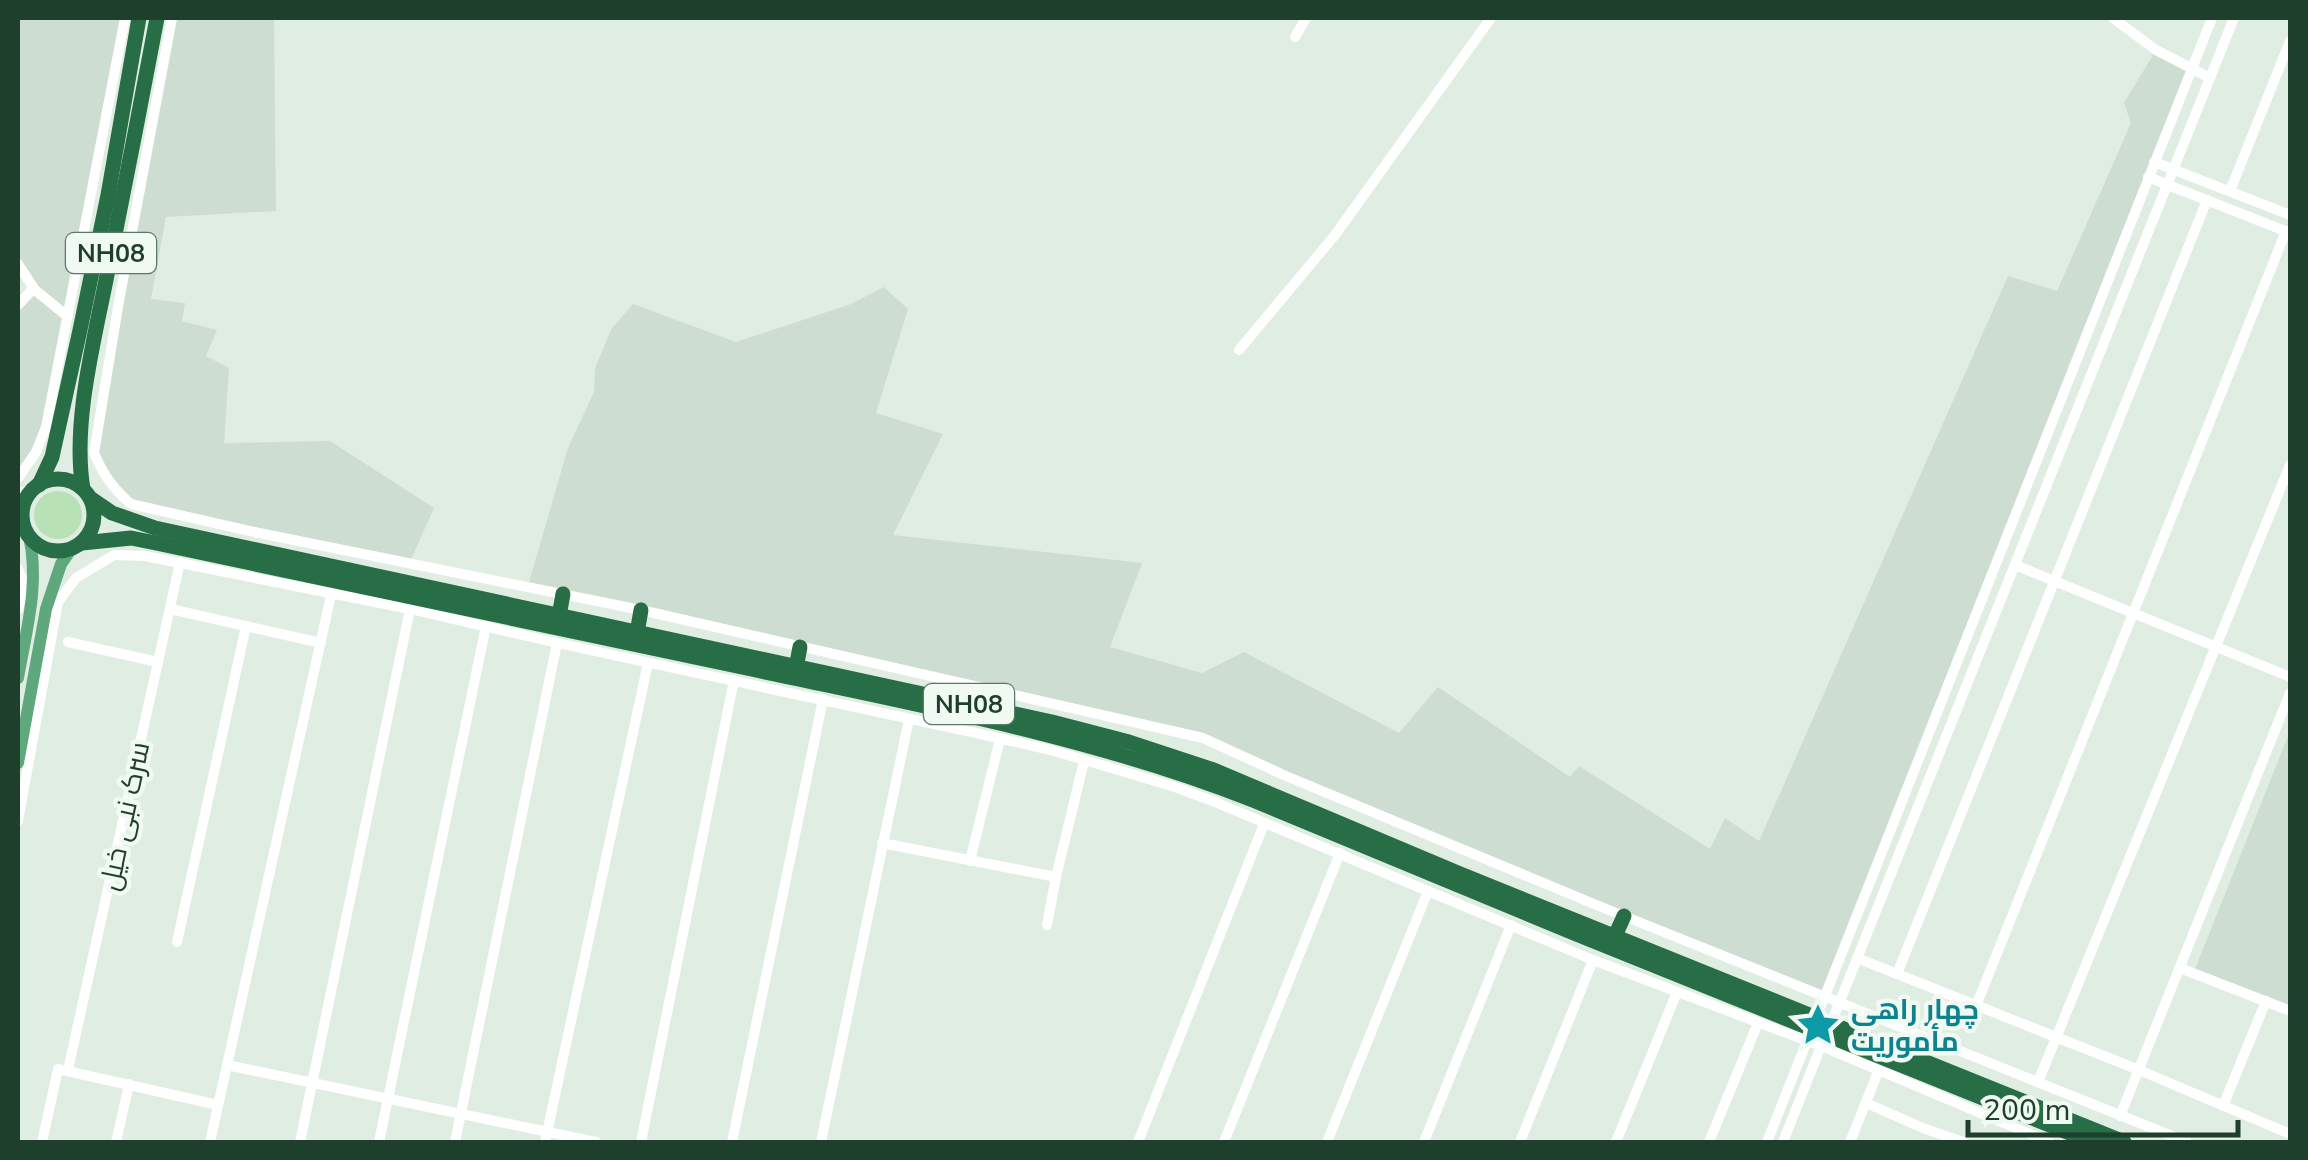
<svg xmlns="http://www.w3.org/2000/svg" width="2308" height="1160" font-family="'Nunito Sans',Cairo,sans-serif">
  <style>
    .built { fill: #ceddd1 }
    .green { fill: #b9e1b6 }
    .lines { fill: none; stroke-linecap: round; stroke-linejoin: round }
    .minor { stroke: #fff; stroke-width: 10 }
    .major { stroke: #5fa77c; stroke-width: 12 }
    .highway { stroke: #276e47; stroke-width: 15 }
    .labels { text-anchor: middle; stroke-width: 9; stroke-linejoin: round; paint-order: stroke }
    .shield { fill: #f0f9f2; stroke: #5d7767; stroke-width: 2.5 }
    .shield-label { font-size: 25px; font-weight: bold; fill: #1e3f2b }
    .street-label { font-size: 28px; fill: #1e3f2b; stroke: #f0f9f2 }
    .culture-label { font-size: 28px; font-weight: bold; fill: #0d838f; stroke: #f0f9f2; text-anchor: start }
  </style>
  <rect width="100%" height="100%" fill="#e0ede2"/>
  <g class="built">
    <polygon points="18,18 125,18 46,427 18,478 18,309 34,290 18,264"/>
    <polygon points="172,18 274,18 276,211 166,217 151,299 185,303 182,321 217,330 206,356 229,368 224,443 330,441 434,508 409,564 131,504 94,453"/>
    <polygon points="2156,50 2191,69 1826,997 1203,738 528,586 568,448 594,392 595,368 612,328 633,304 736,342 851,304 884,287 908,309 876,413 943,434 893,535 1142,563 1110,647 1202,673 1244,652 1399,733 1438,687 1570,777 1579,766 1710,849 1725,818 1759,841 2008,276 2057,291 2131,123 2124,103"/>
    <polygon points="2290,731 2290,1005 2195,969"/>
  </g>
  <circle class="green" cx="58" cy="515" r="24"/>
  <g class="lines">
    <g class="minor">
      <path d="M 172,18 L 119,301 L 94,453 C 103,474 113,489 131,504 L 259,533 L 641,610 L 1203,738 L 1286,776 L 1594,904 L 2187,1142"/>
      <polyline points="2113,18 2156,50 2210,78"/>
      <polyline points="1295,37 1306,18"/>
      <polyline points="2154,162 2290,215"/>
      <polyline points="2148,177 2290,233"/>
      <polyline points="2230,191 2290,41"/>
      <polyline points="18,264 35,290 67,316"/>
      <polyline points="18,305 33,289"/>
      <polyline points="1239,350 1335,235 1491,18"/>
      <polyline points="18,478 36,452 46,427 125,18"/>
      <polyline points="18,492 30,493"/>
      <polyline points="18,523 24,525"/>
      <polyline points="2015,565 2290,677"/>
      <polyline points="18,569 25,585"/>
      <polyline points="58,602 76,578 114,555 145,556 410,609 557,643 976,733 1051,750 1175,787 1215,802 1593,960 1821,1046 2049,1142"/>
      <polyline points="18,609 25,585 33,575"/>
      <polyline points="170,609 321,643"/>
      <polyline points="68,642 158,662"/>
      <polyline points="18,821 58,602 56,596"/>
      <polyline points="882,843 1056,877"/>
      <polyline points="970,861 1000,739"/>
      <polyline points="1047,925 1056,877 1084,761"/>
      <polyline points="177,942 246,626"/>
      <polyline points="1857,958 2139,1070 2290,1134"/>
      <polyline points="2180,968 2290,1011"/>
      <polyline points="1897,974 2207,200"/>
      <polyline points="1976,1006 2286,231"/>
      <polyline points="1815,1021 2212,18"/>
      <polyline points="1830,1026 2234,18"/>
      <polyline points="227,1065 596,1142"/>
      <polyline points="68,1070 180,562"/>
      <polyline points="2038,1082 2290,465"/>
      <polyline points="1866,1103 1923,1128 1963,1142"/>
      <polyline points="2223,1106 2266,1001"/>
      <polyline points="2120,1116 2290,693"/>
      <polyline points="42,1142 58,1069 218,1105"/>
      <polyline points="116,1142 129,1084"/>
      <polyline points="210,1142 331,595"/>
      <polyline points="300,1142 410,609"/>
      <polyline points="379,1142 486,626"/>
      <polyline points="455,1142 557,643"/>
      <polyline points="545,1142 648,663"/>
      <polyline points="641,1142 734,680"/>
      <polyline points="732,1142 823,699"/>
      <polyline points="821,1142 909,719"/>
      <polyline points="1138,1142 1264,824"/>
      <polyline points="1224,1142 1340,853"/>
      <polyline points="1327,1142 1428,891"/>
      <polyline points="1424,1142 1511,925"/>
      <polyline points="1520,1142 1593,960"/>
      <polyline points="1616,1142 1677,992"/>
      <polyline points="1709,1142 1758,1023"/>
      <polyline points="1767,1142 1809,1036"/>
      <polyline points="1783,1142 1823,1041"/>
      <polyline points="1850,1142 1878,1072"/>
    </g>
    <g class="major">
      <path d="M 18,678 C 26,631 40,584 29,536"/>
      <polyline points="18,763 46,609 61,564 72,548"/>
    </g>
    <g class="highway">
      <circle cx="58" cy="515" r="36"/>
      <polyline points="39,485 52,457 80,330 108,195 139,18"/>
      <path d="M 83,489 C 72,424 94,341 107,275 C 124,189 141,104 157,18"/>
      <polyline points="90,498 112,513 155,528 1052,722 1129,742 1211,769 1460,874 2124,1142"/>
      <path d="M 82,543 L 131,538 L 156,543 C 356,586 556,628 756,670 C 924,706 1093,737 1253,800 L 1574,933 L 2092,1142"/>
      <polyline points="559,616 563,594"/>
      <polyline points="637,633 641,610"/>
      <polyline points="796,668 800,647"/>
      <polyline points="1615,936 1624,916"/>
    </g>
  </g>
  <defs>
    <g id="sight-bare" transform="scale(3.45)"><path d="M0-6L1.8-2.2L6-1.7L2.9 1.2L3.7 5.4L0 3.3L-3.7 5.4L-2.9 1.2L-6-1.7L-1.8-2.2Z" fill="#0f9aa8" stroke="#f0f9f2" stroke-width="2.5" paint-order="stroke"/></g>
  </defs>
  <g fill-rule="evenodd">
    <use href="#sight-bare" x="1818" y="1025"/>
  </g>
  <g class="labels">
    <g class="shield">
      <rect x="66" y="233" width="90" height="40" rx="8"/>
      <rect x="924" y="684" width="90" height="40" rx="8"/>
    </g>
    <g class="shield-label">
      <text x="111" y="262">NH08</text>
      <text x="969" y="713">NH08</text>
    </g>
    <g class="street-label">
      <text transform="translate(124 816) rotate(-78)" y="10">سرک نبی خیل</text>
    </g>
    <g class="culture-label">
      <text x="1851" y="1019">چهار راهی<tspan x="1851" dy="32">مأموریت</tspan></text>
    </g>
  </g>
  <rect width="2308" height="1160" fill="none" stroke="#1e3f2b" stroke-width="40"/>
  <path d="M1968 1120v15h270v-15" fill="none" stroke="#1e3f2b" stroke-width="5"/>
  <text x="1983" y="1120" font-size="30" fill="#1e3f2b" stroke="#f0f9f2" stroke-width="8" paint-order="stroke">200 m</text>
</svg>
